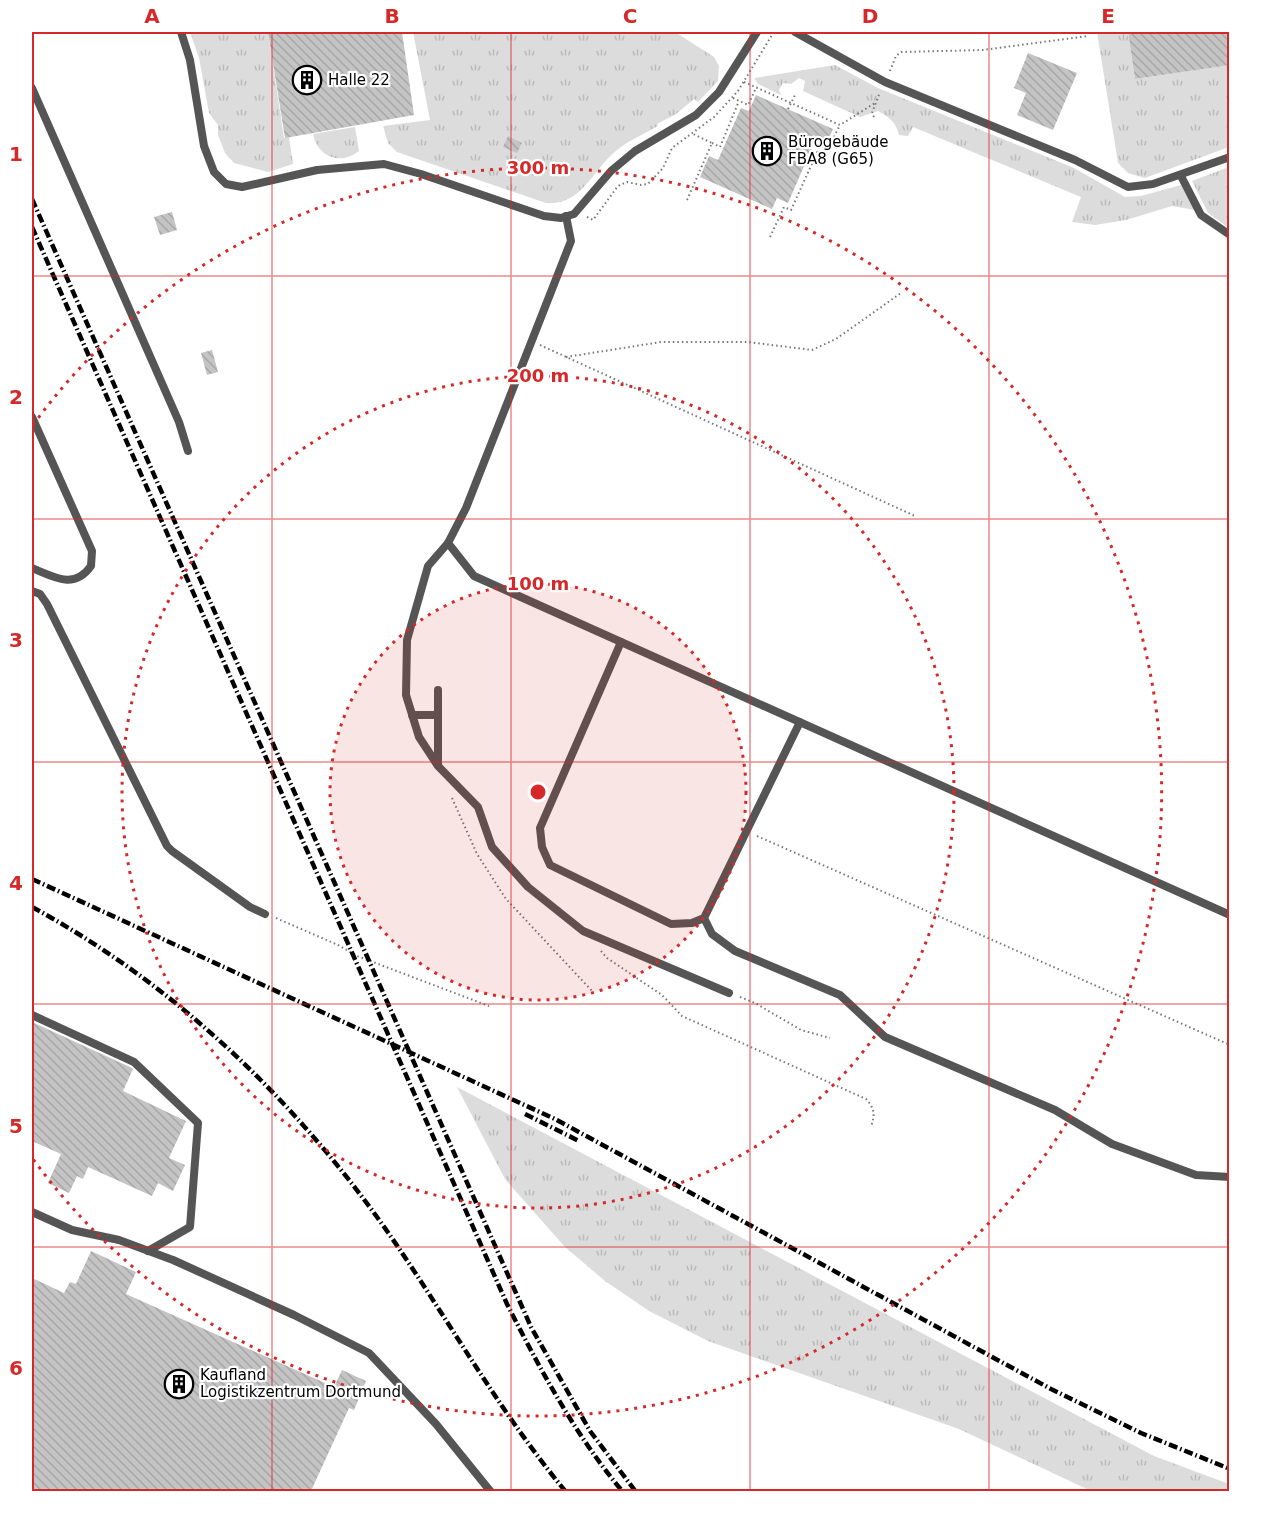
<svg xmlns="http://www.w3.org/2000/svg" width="1261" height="1523" font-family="'DejaVu Sans',sans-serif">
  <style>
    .grass { fill: url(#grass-tufts) }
    .building { fill: url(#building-back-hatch) }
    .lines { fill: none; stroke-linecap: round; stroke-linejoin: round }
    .path { stroke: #777; stroke-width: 2; stroke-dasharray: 1.5 3; stroke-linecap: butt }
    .service { stroke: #555; stroke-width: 8 }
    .rail { stroke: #000; stroke-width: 4.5; stroke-dasharray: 9 3 1.5 3; stroke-linecap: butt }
    .grid { fill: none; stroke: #d62828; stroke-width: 1.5; stroke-opacity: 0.55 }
    .ring { fill: none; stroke: #d62828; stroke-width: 3; stroke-dasharray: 3 6 }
    .labels { text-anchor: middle; stroke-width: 4.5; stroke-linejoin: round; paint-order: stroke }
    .poi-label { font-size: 15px; fill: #000; stroke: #fff; text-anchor: start }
    .centre { fill: #d62828; stroke: #fff; stroke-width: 3 }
    .ring-label { font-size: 18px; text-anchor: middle; font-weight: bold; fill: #d62828; stroke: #fff; stroke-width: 4.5; stroke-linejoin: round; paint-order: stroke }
    .neatline { fill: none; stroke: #d62828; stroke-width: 2 }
    .grid-label { font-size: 20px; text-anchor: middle; font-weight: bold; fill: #d62828 }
  </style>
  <defs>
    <pattern id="grass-tufts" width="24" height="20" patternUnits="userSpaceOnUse" patternTransform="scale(1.5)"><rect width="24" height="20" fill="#dcdcdc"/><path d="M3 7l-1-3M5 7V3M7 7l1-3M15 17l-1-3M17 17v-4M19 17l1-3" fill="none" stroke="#bbb"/></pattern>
    <pattern id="building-back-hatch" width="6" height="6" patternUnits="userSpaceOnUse" patternTransform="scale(1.5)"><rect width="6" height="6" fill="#c4c4c4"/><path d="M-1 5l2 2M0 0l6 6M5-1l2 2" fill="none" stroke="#a7a7a7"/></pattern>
  </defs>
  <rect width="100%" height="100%" fill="#fff"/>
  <g class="grass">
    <polygon points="190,32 268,32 284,138 289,137 293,164 268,172 234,163 225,153 218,135 218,125 209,113 199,58"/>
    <path d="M 413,32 L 675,32 L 714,57 L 719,66 L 718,81 L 698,102 L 694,99 L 676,114 L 657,124 L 658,126 C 646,133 632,139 621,147 C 593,166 584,206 546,203 L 397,152 L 388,143 L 383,126 L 430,120 Z"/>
    <polygon points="1097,32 1128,32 1135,79 1229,65 1229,147 1145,178 1128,173 1118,163"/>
    <path d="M 835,65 L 878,88 L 1074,168 L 1125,197 L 1141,196 L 1181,185 L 1195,210 L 1172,206 L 1126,220 L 1095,225 L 1072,222 L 1081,197 L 913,127 L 908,136 L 899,135 C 896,122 889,117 878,111 L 860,117 L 803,91 L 805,81 L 799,78 L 791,84 L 783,83 L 779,90 L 781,95 L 758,84 L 754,78 Z"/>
    <path d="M 355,127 L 359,151 C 340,166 318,157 313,134 Z"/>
    <polygon points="1229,167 1230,167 1229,228 1208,213 1192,181"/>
    <polygon points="457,1087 1154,1456 1229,1484 1229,1491 1091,1491 959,1429 708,1341 649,1311 605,1281 565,1247 505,1179"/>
  </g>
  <g class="building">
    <polygon points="268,32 402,32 414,115 285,138"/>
    <polygon points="1128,32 1230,32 1230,65 1135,79"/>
    <polygon points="1028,53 1077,73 1053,130 1017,115 1026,93 1014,88"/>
    <polygon points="756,95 833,129 826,145 815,141 788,203 777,198 772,209 700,177 709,156 718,160 741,108 749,111"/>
    <polygon points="508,136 522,143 517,153 503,147"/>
    <polygon points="172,212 177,230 160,235 154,217"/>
    <polygon points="212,350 218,372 207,375 201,353"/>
    <polygon points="32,1022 130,1067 133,1069 123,1091 186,1121 169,1158 185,1165 173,1191 158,1183 152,1196 88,1167 83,1179 77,1176 69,1193 48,1183 61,1154 32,1141"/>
    <polygon points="91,1251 136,1272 126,1294 334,1387 342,1370 366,1381 354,1410 349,1408 311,1491 32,1491 32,1278 64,1293 70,1282 76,1284"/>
  </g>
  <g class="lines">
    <g class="path">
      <polyline points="890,71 896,56 901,52 983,50 1088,36"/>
      <polyline points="744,82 840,125 875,103"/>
      <polyline points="733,98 748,105 756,88"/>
      <polyline points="788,109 796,93"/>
      <polyline points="874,117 872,113 880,92"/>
      <polyline points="712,143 720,147 739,101"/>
      <polyline points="828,149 840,125"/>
      <polyline points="687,200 712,143 693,134"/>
      <polyline points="587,217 593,220 618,186 627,182 641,185 648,184 663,168 672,148 714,117 738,91 772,35"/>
      <polyline points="770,237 784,207 791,210 820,146 846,157"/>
      <polyline points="540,345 915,516"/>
      <polyline points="566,357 661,342 748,342 812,350 836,339 901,293"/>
      <polyline points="452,798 477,854 506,899 593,992"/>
      <polyline points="757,836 1230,1045"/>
      <polyline points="276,918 338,945 357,956 489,1006"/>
      <path d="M 601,951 L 607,958 L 662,995 L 682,1016 L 866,1099 C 875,1109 875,1114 871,1127"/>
      <polyline points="740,997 755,1003 801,1030 830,1038"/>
    </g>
    <g class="service">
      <polyline points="181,32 190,60 204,146 214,172 226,184 242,187 317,170 384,164 421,174 544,216 561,218 574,214 611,171 635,151 696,115 719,92 757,32"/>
      <polyline points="795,32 885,82 1075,160 1128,187 1153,184 1230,157"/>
      <polyline points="32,88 179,422 188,451"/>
      <polyline points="1181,176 1201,215 1230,235"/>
      <polyline points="566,216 571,241 466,508 448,543 474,576 1230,915"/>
      <path d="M 32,417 L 92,551 L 91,566 C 74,590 54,577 32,568"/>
      <polyline points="448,543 428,566 407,640 406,695 419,737 438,766 478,807 492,847 528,887 583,931 729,993"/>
      <polyline points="32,591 40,594 47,604 167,846 172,851 250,907 265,914"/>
      <polyline points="621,642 540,828 542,847 550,865 671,924 692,923 704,918 800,722"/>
      <polyline points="412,715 438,715"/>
      <polyline points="438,765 438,690"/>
      <polyline points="704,918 712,934 735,951 840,995 885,1037 1055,1110 1112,1144 1196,1175 1230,1177"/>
      <polyline points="32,1015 134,1062 198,1123 190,1227 148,1251"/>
      <polyline points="32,1212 72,1230 119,1240 173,1260 294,1315 369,1353 436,1424 491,1492"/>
    </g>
    <g class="rail">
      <polyline points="32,199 531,1327 590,1431 636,1492"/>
      <path d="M 32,227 L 507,1304 C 540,1369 575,1435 623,1492"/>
      <polyline points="32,879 555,1119 1051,1389 1141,1433 1230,1469"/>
      <path d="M 32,907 C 174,984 294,1099 387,1231 C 447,1317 498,1410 566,1492"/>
      <polyline points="525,1114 579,1141"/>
    </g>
  </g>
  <path class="grid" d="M 272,32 L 272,1492M 511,32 L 511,1492M 750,32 L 750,1492M 989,32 L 989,1492M 32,276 L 1230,276M 32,519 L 1230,519M 32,762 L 1230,762M 32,1004 L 1230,1004M 32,1247 L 1230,1247"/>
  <circle cx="538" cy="792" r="208" fill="#d62828" fill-opacity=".12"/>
  <g class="ring">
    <circle cx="538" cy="792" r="208"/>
    <circle cx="538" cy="792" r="416"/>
    <path d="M33 425A624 624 0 1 1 33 1159"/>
  </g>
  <defs>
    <g id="building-ring" transform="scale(1.5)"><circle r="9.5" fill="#fff" stroke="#000" stroke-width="1.5"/><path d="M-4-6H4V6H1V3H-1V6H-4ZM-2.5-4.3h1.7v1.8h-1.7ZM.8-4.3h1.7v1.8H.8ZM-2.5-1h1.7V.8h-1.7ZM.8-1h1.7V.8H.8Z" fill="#000"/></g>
  </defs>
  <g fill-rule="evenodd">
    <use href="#building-ring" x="307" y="80"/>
    <use href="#building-ring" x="767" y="151"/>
    <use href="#building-ring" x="179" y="1384"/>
  </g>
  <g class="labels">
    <g class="poi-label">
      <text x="328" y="85">Halle 22</text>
      <text x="788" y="147">Bürogebäude<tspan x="788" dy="17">FBA8 (G65)</tspan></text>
      <text x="200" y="1380">Kaufland<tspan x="200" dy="17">Logistikzentrum Dortmund</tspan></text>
    </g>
  </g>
  <circle cx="538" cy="792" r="9" class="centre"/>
  <g class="ring-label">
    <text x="538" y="174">300 m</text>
    <text x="538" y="382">200 m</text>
    <text x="538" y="590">100 m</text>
  </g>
  <rect width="1261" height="1523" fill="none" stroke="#ffffff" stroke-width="66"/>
  <rect x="33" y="33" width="1195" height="1457" class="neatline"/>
  <g class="grid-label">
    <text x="152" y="23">A</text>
    <text x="392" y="23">B</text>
    <text x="630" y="23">C</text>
    <text x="870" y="23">D</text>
    <text x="1108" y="23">E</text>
    <text x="16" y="161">1</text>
    <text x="16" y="404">2</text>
    <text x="16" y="647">3</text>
    <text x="16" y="890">4</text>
    <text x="16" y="1133">5</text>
    <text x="16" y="1375">6</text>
  </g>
</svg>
